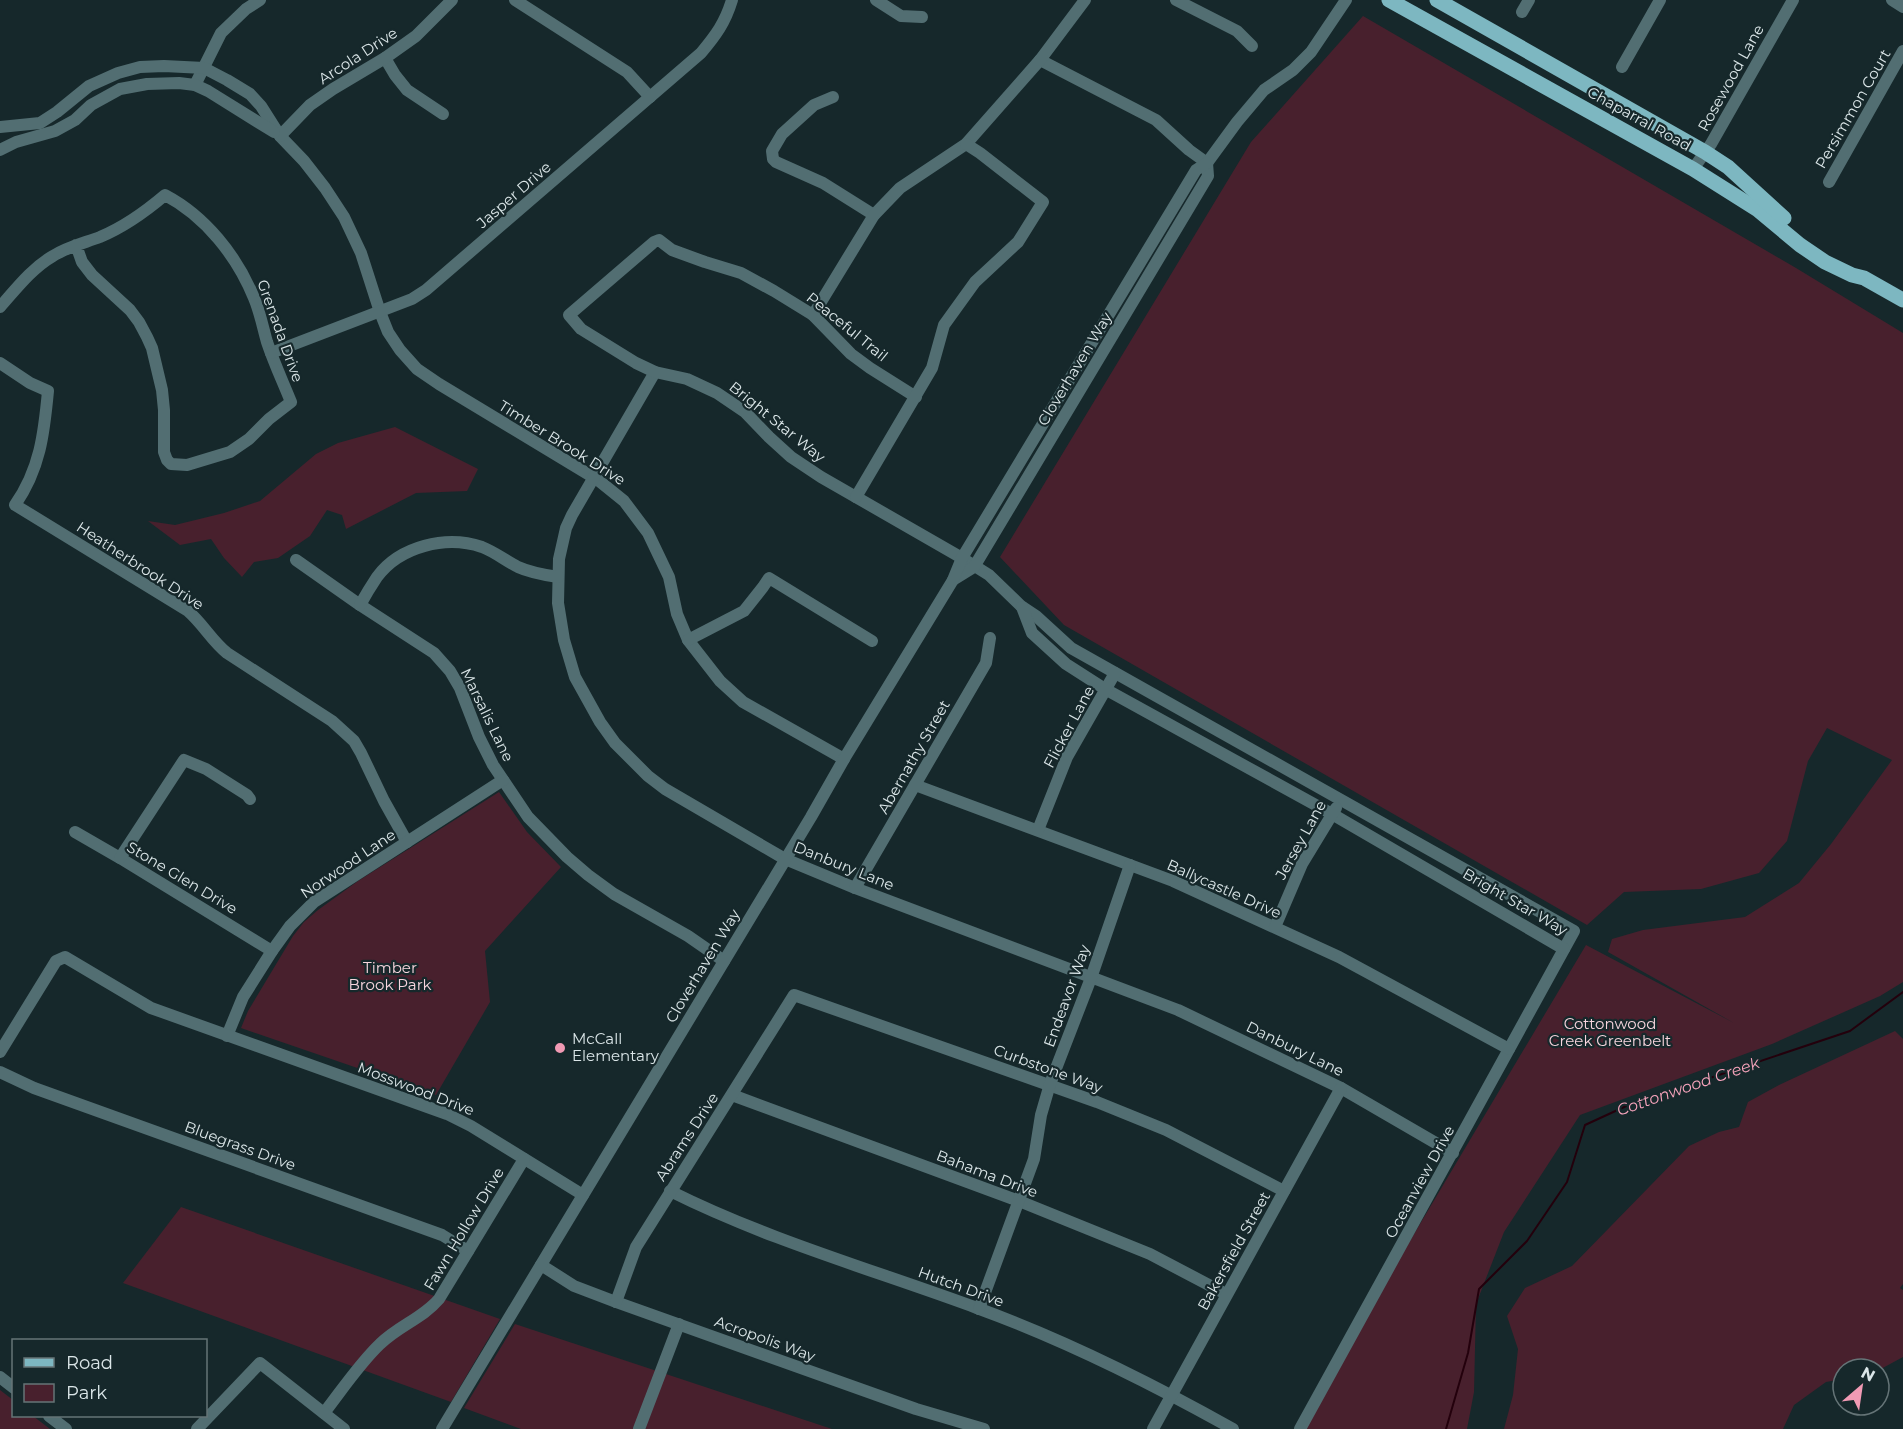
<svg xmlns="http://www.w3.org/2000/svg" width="1903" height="1429" font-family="Montserrat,sans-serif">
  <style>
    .green { fill: #48202d }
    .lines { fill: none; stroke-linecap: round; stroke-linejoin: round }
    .stream { stroke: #23000c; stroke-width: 2 }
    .minor { stroke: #526e72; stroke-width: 12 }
    .major { stroke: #7db7c1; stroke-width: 15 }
    .poi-dot { fill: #f19ab4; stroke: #16282b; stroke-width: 2 }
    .labels { text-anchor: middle; stroke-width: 4.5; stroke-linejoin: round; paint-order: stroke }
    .street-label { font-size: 15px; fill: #dbe6e8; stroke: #16282b }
    .park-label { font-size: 15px; fill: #f8d5de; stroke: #16282b }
    .poi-label { font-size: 15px; fill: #dbe6e8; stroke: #16282b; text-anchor: start }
    .water-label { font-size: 16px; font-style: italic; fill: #f7a4bc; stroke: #16282b }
  </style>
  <rect width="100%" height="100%" fill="#16282b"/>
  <g class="green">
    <polygon points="1363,16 1796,268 1903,333 1903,982 1880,996 1772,1044 1580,1115 1504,1232 1476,1304 1474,1392 1467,1429 1298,1429 1586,945 1734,1023 1608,952 1612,939 1643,930 1745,917 1799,883 1831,844 1892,760 1827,728 1808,761 1787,841 1759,873 1701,889 1624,892 1587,925 1064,625 1000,557 1251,142"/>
    <polygon points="395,427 478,469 467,491 416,493 346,529 342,515 327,510 310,536 278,558 254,562 242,577 224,558 211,539 180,545 148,521 175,525 224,513 260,501 316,454 338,443"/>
    <polygon points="499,792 527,832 561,867 485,951 490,1002 436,1095 241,1028 248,1011 293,936 304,922 318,910 358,881"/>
    <polygon points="1895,1031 1903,1039 1903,1284 1900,1288 1903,1290 1903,1357 1879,1370 1843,1369 1843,1379 1826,1382 1794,1405 1783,1429 1504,1429 1513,1395 1518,1349 1507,1316 1525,1288 1572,1266 1689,1146 1719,1132 1739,1127 1748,1102 1779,1085"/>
    <polygon points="181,1207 500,1319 451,1402 123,1283"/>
    <polygon points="515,1324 832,1429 521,1429 464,1408"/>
    <polygon points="0,1390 13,1400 14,1416 33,1416 50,1429 0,1429"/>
  </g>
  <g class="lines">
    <polyline class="stream" points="1446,1429 1468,1353 1479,1289 1527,1241 1567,1182 1585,1125 1635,1102 1704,1080 1850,1031 1903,992"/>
    <g class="minor">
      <polyline points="515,0 627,72 650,97"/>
      <polyline points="876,0 901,16 922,17"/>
      <polyline points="1176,0 1237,31 1252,46"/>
      <polyline points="1892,0 1903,7"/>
      <polyline points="1522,12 1529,0"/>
      <polyline points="385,58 395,75 407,90 443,114"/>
      <polyline points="1040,60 1156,120 1189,150 1207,163"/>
      <polyline points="1622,67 1660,0"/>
      <polyline points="195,85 221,33 246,9 260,0"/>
      <polyline points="833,97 814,105 782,134 772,151 773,159 776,162 823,183 874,215"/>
      <polyline points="0,127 40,123 57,112 89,86 118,73 140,67 164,66 204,68 227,80 250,94 261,106 280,136 304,161 325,188 344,217 361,253 380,312 388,332 400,350 417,369 439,384 598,480 624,501 648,533 669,577 677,614 688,640 720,681 743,702 844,759"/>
      <polyline points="280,136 310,105 333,89 385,58 416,36 452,0"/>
      <polyline points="0,150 16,142 55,131 75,120 91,105 120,89 147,84 179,83 195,85 208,91 274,132"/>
      <polyline points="1693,169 1711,144 1793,0"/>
      <polyline points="1829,182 1903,51"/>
      <path d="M 0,307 C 16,289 32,268 53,256 C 67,247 84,243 100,237 C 124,227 145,212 165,195 C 205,216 237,256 254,298 C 260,312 263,328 267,342 C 274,363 283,382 291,402 L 269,419 L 249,439 L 230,452 L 187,465 L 171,464 L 167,460 L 164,452 L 164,410 L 162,390 L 152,348 L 147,337 L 139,322 L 130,310 L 92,275 L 82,262 L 76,245"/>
      <polyline points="813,315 874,215 900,188 966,144 1040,60 1085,0"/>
      <path d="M 271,353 L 412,299 L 426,290 L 701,53 C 716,35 725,23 732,0"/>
      <path d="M 0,363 L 30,383 L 48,391 C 44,434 40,469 15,505 L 188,611 C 203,624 212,641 227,653 L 332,721 L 354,741 L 361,753 L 384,801 L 407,842"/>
      <polyline points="655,372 572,515 566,528 559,559 558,603 564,640 575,677 600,722 615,743 648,776 665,789 785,859 855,888 1178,1010 1341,1088 1453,1153"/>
      <polyline points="916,397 870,368 851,354 813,315 774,291 741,273 705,262 672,250 659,240 654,242 569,315 581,329 636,363 655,372 687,379 717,393 745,412 769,437 791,457 821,477 962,558 989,575 1021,606 1036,616 1071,648 1574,931 1300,1429"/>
      <polyline points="856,497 932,368 944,325 975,282 1018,242 1043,202 980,153 966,144"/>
      <polyline points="296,560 360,605 434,653 450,671 460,688 479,737 493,765 528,817 567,857 588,875 614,894 688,936 724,961"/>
      <polyline points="953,580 974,567 1208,176 1207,163"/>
      <path d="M 360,605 C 365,596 371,586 377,577 C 400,546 446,535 482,547 C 495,552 506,561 518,567 C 531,573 545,575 558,577"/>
      <polyline points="1022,607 1032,633 1066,664 1105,689 1332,814 1564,949"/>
      <polyline points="688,640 744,611 763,587 769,578 872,641"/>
      <polyline points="915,785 1173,881 1339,957 1509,1049"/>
      <polyline points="1038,830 1067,757 1115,673"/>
      <polyline points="75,832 120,858 272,951"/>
      <polyline points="120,858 184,760 206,769 247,795 250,799"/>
      <polyline points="855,888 986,663 990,638"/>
      <polyline points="1275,927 1302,864 1336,808"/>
      <polyline points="227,1036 243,997 272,951 290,926 314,902 503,780"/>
      <polyline points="0,1052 56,961 65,957 151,1008 447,1114 471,1126 583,1195"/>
      <polyline points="0,1072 34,1088 442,1235 468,1251"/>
      <polyline points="732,1095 1019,1201 1150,1254 1226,1294"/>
      <path d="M 670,1191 C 768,1240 874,1270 977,1308 C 1065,1340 1151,1383 1233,1429"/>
      <polyline points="541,1265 574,1286 616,1302 916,1409 984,1429"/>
      <polyline points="616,1302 636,1247 794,995 1097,1102 1166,1130 1284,1191"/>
      <polyline points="979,1309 1034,1159 1041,1115 1050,1084 1091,978 1130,865"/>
      <polyline points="0,1377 14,1388"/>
      <path d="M 324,1413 C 342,1390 359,1364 380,1344 C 398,1326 423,1318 439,1299 L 524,1159"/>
      <polyline points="49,1416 66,1429"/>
      <polyline points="197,1429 260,1363 344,1429"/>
      <polyline points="442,1429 811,817 844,759 953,580 962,558 1196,170 1207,163 1237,122 1264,90 1293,70 1311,52 1346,0"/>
      <polyline points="639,1429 679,1324"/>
      <polyline points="1153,1429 1341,1088"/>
    </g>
    <g class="major">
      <polyline points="1389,0 1693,169 1758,210 1800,245 1825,262 1852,275 1864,278 1903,300"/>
      <polyline points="1437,0 1705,152 1728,167 1784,218"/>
    </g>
  </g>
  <circle class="poi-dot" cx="560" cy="1048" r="6"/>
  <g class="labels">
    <g class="street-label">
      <text transform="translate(358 56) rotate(-33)" y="5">Arcola Drive</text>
      <text transform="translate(1731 78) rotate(-61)" y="5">Rosewood Lane</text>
      <text transform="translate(1853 109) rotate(-60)" y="5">Persimmon Court</text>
      <text transform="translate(1639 119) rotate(29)" y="5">Chaparral Road</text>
      <text transform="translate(514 195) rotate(-41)" y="5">Jasper Drive</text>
      <text transform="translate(847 327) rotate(39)" y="5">Peaceful Trail</text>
      <text transform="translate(280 331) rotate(70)" y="5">Grenada Drive</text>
      <text transform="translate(1075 369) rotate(-59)" y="5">Cloverhaven Way</text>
      <text transform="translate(777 422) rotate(39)" y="5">Bright Star Way</text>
      <text transform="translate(562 443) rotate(32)" y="5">Timber Brook Drive</text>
      <text transform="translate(140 566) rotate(33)" y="5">Heatherbrook Drive</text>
      <text transform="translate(487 715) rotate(64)" y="5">Marsalis Lane</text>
      <text transform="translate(1069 727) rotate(-62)" y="5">Flicker Lane</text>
      <text transform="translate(914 757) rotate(-60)" y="5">Abernathy Street</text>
      <text transform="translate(1301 840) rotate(-61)" y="5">Jersey Lane</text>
      <text transform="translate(348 864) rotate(-34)" y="5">Norwood Lane</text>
      <text transform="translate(844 866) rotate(22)" y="5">Danbury Lane</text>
      <text transform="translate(182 878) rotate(31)" y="5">Stone Glen Drive</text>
      <text transform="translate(1224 889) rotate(24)" y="5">Ballycastle Drive</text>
      <text transform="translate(1515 902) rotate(30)" y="5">Bright Star Way</text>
      <text transform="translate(703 966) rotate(-59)" y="5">Cloverhaven Way</text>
      <text transform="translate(1067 996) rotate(-70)" y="5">Endeavor Way</text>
      <text transform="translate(1295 1049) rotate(26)" y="5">Danbury Lane</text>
      <text transform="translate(1048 1069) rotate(20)" y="5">Curbstone Way</text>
      <text transform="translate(416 1089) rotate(21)" y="5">Mosswood Drive</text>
      <text transform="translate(687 1137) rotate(-57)" y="5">Abrams Drive</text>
      <text transform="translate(240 1146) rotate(20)" y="5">Bluegrass Drive</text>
      <text transform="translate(987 1174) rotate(21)" y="5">Bahama Drive</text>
      <text transform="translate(1420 1182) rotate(-61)" y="5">Oceanview Drive</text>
      <text transform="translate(464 1229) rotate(-59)" y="5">Fawn Hollow Drive</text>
      <text transform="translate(1234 1251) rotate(-61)" y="5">Bakersfield Street</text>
      <text transform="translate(961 1287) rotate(20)" y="5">Hutch Drive</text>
      <text transform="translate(765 1339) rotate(20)" y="5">Acropolis Way</text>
    </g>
    <g class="park-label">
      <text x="390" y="973">Timber<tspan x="390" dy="17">Brook Park</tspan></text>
      <text x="1610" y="1029">Cottonwood<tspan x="1610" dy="17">Creek Greenbelt</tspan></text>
    </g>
    <g class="poi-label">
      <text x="572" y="1044">McCall<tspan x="572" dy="17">Elementary</tspan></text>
    </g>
    <g class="water-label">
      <text transform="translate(1688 1086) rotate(-19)" y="6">Cottonwood Creek</text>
    </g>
  </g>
  <rect x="12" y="1339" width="195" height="78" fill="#16282b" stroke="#657477" stroke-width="1.5"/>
  <rect x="24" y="1358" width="30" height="9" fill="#7db7c1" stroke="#657477" stroke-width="1.5"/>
  <text x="66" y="1369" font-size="18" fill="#dbe6e8">Road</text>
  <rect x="24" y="1384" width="30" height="18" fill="#48202d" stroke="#657477" stroke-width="1.5"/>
  <text x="66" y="1399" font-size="18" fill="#dbe6e8">Park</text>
  <g transform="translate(1861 1387) rotate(29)"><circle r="28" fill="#16282b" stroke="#657477" stroke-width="1.5"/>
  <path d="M0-4.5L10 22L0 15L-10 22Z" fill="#f19ab4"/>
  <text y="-9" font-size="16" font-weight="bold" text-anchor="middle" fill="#dbe6e8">N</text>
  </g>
</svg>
